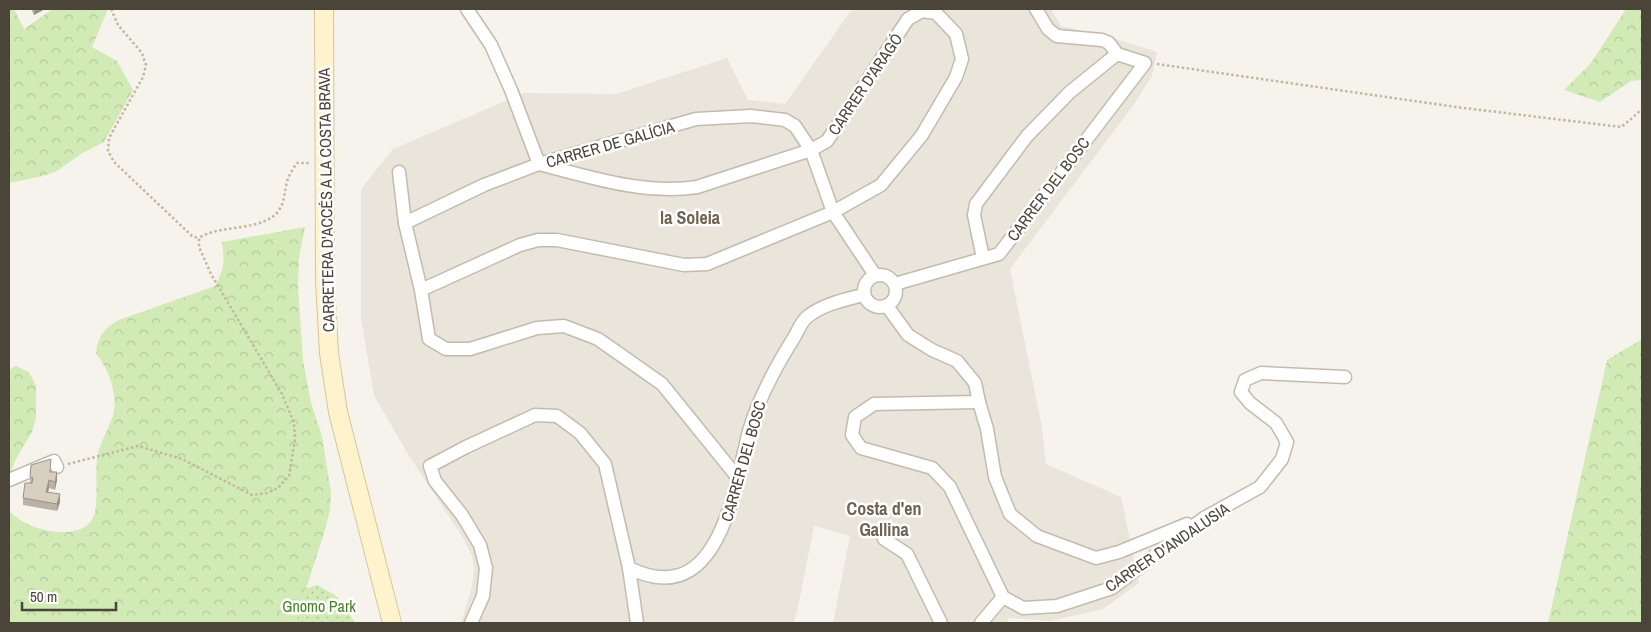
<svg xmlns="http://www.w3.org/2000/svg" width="1651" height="632" font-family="'Archivo Narrow',sans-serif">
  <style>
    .residential { fill: #eae5da }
    .forest { fill: url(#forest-crowns) }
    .park { fill: url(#park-dots) }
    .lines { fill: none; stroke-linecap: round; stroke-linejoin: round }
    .street-casing { stroke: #c2bbae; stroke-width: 15 }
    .secondary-casing { stroke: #d6c79b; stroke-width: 20 }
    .path { stroke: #c4b79f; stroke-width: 2.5; stroke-dasharray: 2.5 2.5; stroke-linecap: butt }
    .street { stroke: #fff; stroke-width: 12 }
    .secondary { stroke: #fff3cd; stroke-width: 18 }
    .wall { fill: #bab2a6 }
    .shaded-wall { fill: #979187 }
    .building { fill: #d8cfc1; stroke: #979187 }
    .labels { text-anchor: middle; stroke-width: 5; stroke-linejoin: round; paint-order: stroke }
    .street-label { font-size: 16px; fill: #4b4439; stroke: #fff }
    .park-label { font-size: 16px; fill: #4a7f2a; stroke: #fff }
    .neighbourhood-label { font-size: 18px; font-weight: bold; fill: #6e6250; stroke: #fff }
  </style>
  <defs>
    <pattern id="forest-crowns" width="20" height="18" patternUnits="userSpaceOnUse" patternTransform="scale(1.25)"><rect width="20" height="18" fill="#d2eab5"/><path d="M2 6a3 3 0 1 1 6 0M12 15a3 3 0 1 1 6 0" fill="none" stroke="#b6ca9c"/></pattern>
    <pattern id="park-dots" width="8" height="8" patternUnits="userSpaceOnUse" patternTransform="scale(1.25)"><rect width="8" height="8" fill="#d2eab5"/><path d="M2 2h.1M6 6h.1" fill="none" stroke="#b6ca9c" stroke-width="1.8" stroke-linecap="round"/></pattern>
  </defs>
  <rect width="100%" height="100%" fill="#f6f3ec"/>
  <polygon class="residential" points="860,9 1051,9 1061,26 1103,35 1157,52 1152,76 1135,103 1010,269 1042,428 1046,464 1121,497 1139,583 1103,609 1050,621 1010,618 1005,623 833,623 850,536 814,526 797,612 793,623 461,623 472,586 474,570 472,556 462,536 409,456 374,395 361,318 361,189 393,149 524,93 616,94 727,58 748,100 785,104 850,12"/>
  <g class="forest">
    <polygon points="9,9 14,9 24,29 53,9 108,9 92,47 117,61 133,90 104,142 81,154 57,171 43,176 9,183"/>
    <polygon points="1626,9 1642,9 1642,80 1631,81 1600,102 1564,90 1591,63"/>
    <path d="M 305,227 L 299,257 L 298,287 L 303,360 L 311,403 L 322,436 L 331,493 L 330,510 L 325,530 L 295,623 L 9,623 L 9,510 C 24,530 79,544 93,518 C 99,507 95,475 97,460 C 98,446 106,435 111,421 C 121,400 109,370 96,353 C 99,335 103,329 119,320 L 215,286 C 224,269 225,261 222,242 Z"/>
    <polygon points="1642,339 1642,623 1548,623 1607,360"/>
    <polygon points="16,366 29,372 36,386 36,418 32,432 16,459 9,477 9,370"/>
  </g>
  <polygon class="park" points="317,585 335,595 351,616 355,623 295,623 302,604 305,589"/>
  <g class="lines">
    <g class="street-casing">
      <g id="street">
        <polyline points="1036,9 1048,29 1057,36 1102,40 1109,43 1117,54"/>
        <polyline points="399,172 405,223 421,290 429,339 446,349 470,349 537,328 564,326 598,339 662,384 738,478"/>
        <polyline points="405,223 484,185 539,164 696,119 751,116 785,120 795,126 811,150 833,212 875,275"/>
        <circle cx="880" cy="291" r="16"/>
        <polyline points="895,284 999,254 1145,63 1117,54 1070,92 1027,136 976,204 974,215 983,258"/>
        <path d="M 421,290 L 520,245 L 538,240 L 557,240 L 684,265 L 707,264 L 833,212 L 881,185 L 922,135 L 956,77 L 962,59 L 956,34 L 936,13 L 922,11 L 908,19 L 827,141 L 811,150 L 697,187 C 644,195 589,177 539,164 L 511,90 L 491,45 L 467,9"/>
        <polyline points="887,306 908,335 932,350 957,361 975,383 979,402 874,404 855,417 852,435 861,448 932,468 950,487 1003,597 1023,608 1057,606 1112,588 1204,518 1260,487 1282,459 1287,442 1276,423 1250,403 1241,392 1245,380 1261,373 1345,377"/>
        <polyline points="979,402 987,429 995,477 1010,514 1037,536 1096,558 1119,552 1187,524"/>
        <polyline points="9,480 54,461 57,467"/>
        <polyline points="884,539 907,554 941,623"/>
        <path d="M 629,568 C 719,612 734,490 749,431 C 759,397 776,366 795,336 C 798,330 802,321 807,317 C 823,304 844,300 863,295"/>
        <polyline points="471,623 483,596 486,568 480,545 462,515 435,481 430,466 466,447 535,415 557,416 580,433 605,464 629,568 637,623"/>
        <polyline points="981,623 1003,597"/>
      </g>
    </g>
    <g class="secondary-casing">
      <polyline id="secondary" points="324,9 325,281 329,353 338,412 392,623"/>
    </g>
    <g class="path">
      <polyline points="111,9 118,25 142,53 146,65 143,77 109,138 108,151 114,162 192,236 198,238"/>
      <polyline points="1157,64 1456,107 1621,127 1630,120 1642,109"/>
      <path d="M 68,464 L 138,446 L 182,459 L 252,495 L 267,493 L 278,488 L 289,476 L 295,439 L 294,423 L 282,394 L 211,274 L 199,247 L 199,238 C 219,224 265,232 279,210 C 286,200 284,187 289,176 C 291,172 294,167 297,163 L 310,163"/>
    </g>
    <use href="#street" class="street"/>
    <use href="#secondary" class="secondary"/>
  </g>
  <g class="wall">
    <polygon points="31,9 45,9 34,15"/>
    <polygon points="31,465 51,472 57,480 55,490 49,488 48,493 60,502 57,511 23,505 23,498 30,483"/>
  </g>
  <g class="shaded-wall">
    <polygon points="34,9 45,9 34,15"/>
    <polygon points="57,472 57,480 55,490 55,482"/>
    <polygon points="49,480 49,488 46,500 46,492"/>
    <polygon points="60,494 60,502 57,511 57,504"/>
  </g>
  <polygon class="building" points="51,459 50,472 57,472 55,482 49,480 46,492 60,494 57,504 23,498 25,483 32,483 33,478 30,477 31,465"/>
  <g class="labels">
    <g class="street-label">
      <text transform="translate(865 84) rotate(-56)" y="6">CARRER D'ARAGÓ</text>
      <text transform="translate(610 144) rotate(-16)" y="6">CARRER DE GALÍCIA</text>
      <text transform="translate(1048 189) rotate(-53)" y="6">CARRER DEL BOSC</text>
      <text transform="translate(326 200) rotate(-91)" y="6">CARRETERA D'ACCÉS A LA COSTA BRAVA</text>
      <text transform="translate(743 461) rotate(-74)" y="6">CARRER DEL BOSC</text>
      <text transform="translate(1167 547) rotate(-34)" y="6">CARRER D'ANDALUSIA</text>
    </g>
    <g class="park-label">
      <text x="319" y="612">Gnomo Park</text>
    </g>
    <g class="neighbourhood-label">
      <text x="690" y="224">la Soleia</text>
      <text x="884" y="515">Costa d'en<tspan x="884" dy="21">Gallina</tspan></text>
    </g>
  </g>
  <rect width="1651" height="632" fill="none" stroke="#4b4439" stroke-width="20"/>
  <path d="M22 602v8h94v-8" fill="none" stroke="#4b4439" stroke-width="2.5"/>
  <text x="30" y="602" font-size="15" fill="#4b4439" stroke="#ffffff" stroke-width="4" paint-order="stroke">50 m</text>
</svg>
